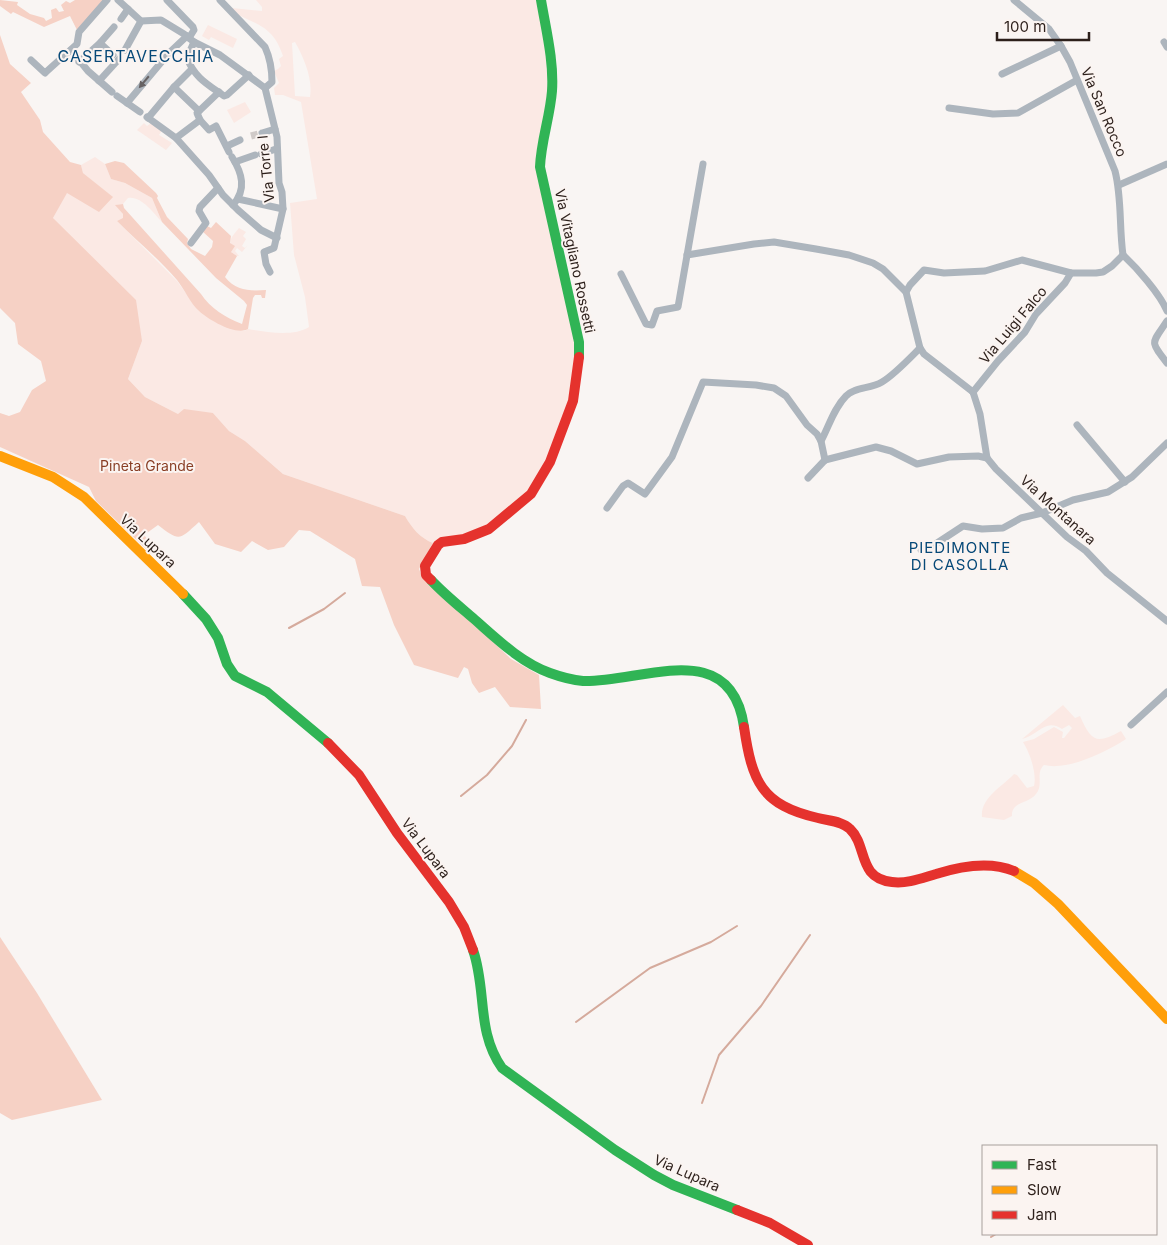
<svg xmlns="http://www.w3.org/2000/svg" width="1167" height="1245" font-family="Inter,sans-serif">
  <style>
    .green { fill: #fbe9e4; fill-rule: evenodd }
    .forest { fill: #f6d1c5 }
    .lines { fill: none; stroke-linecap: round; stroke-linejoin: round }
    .stream { stroke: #d5aa9c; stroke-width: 2 }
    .street-tunnel { stroke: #d0cac8; stroke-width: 7; stroke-dasharray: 7 3.5; stroke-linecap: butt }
    .street { stroke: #adb5bd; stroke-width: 7 }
    .fast { stroke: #30b455; stroke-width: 10 }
    .slow { stroke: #ff9f0a; stroke-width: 10 }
    .jam { stroke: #e5322d; stroke-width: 10 }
    .oneway { fill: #666263 }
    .labels { text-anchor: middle; stroke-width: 4; stroke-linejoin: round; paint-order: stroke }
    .street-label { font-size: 14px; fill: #2c1f1a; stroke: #fbf4f1 }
    .park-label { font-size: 14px; fill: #893e25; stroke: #fbf4f1 }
    .neighbourhood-label { font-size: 15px; letter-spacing: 1px; fill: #074978; stroke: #fbf4f1 }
    .quarter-label { font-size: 16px; letter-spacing: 1px; fill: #074978; stroke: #fbf4f1 }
  </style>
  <rect width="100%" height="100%" fill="#f9f5f3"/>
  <g class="green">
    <path d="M 256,0 L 538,0 L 546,49 L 548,93 L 537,153 L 571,316 L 576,357 L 570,395 L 546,462 L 529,490 L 491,524 L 473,532 L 444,538 L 433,543 C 420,538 412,528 405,516 L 283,474 L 245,441 L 229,431 L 213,413 L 178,414 L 145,397 L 128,379 L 142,341 L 53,218 L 67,192 L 112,197 L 83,173 L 81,165 L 95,157 L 105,164 L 111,179 L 125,183 L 152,198 L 162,222 C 153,213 142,196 128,198 L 123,204 L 116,205 L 123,214 L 123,219 L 117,221 L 177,281 L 199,311 L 244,331 L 248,329 C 265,332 294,337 309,327 L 305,297 L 294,255 L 290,203 L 317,199 L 301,102 L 283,95 L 275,95 L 274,88 L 279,83 L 274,71 L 278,69 L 281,66 L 279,59 L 283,56 C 274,28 259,25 234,13 L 232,8 L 262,11 L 262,7 ZM 295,42 C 304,58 313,79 310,97 L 295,96 L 292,43 Z"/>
    <polygon points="208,25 237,39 233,48 211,37 209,40 202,36"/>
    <polygon points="245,102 251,112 234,123 227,110"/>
    <polygon points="153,122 162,130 159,135 172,143 166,150 137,130 144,123 147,126"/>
    <path d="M 239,228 L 246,232 L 243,236 L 246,239 L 242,246 L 245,248 L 248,245 L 242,252 L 237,248 L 235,251 L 239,256 L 237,256 L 231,252 C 229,238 231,238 239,228 Z"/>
    <path d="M 1063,705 L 1075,718 L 1080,716 C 1091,741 1096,745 1121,731 L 1126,739 C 1106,752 1068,771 1044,765 C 1035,773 1044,785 1036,794 C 1029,804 1011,801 1012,816 L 1004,820 L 982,817 C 980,798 1003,786 1014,774 L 1017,775 L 1027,788 L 1034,786 C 1037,774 1030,753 1023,742 L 1034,739 L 1054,727 L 1063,732 L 1062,738 L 1064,738 L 1072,728 L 1069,725 L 1062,729 C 1045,718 1039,735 1022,739 Z"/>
  </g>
  <g class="forest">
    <polygon points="0,0 18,2 17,5 30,14 44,18 46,21 52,18 51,10 56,8 59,12 64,11 61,5 66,1 70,3 75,0 105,0 77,30 70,16 44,27 13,12 11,14 0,6"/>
    <path d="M 0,35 L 10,64 L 31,83 L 21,92 L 40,120 L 43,132 L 70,162 L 81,165 L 83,173 L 113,197 L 99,212 L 67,193 L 53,218 L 136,300 L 142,341 L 128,379 L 145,397 L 178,414 L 184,409 L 213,413 L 229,431 L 245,441 L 283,474 L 405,516 C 412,528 420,538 433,543 L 419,569 L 421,574 L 511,659 L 539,675 L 541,709 L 510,707 L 495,687 L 479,693 L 472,683 L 468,669 L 464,667 L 458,678 L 414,665 L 394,625 L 380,587 L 362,586 L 355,559 L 310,531 L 299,530 L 284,547 L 268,550 L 252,541 L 241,552 L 215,544 L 199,522 C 179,540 180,542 158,525 L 144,535 L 163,557 L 150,553 L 96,501 L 89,487 L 0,447 L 0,413 L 9,416 L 20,412 L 32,390 L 46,381 L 41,361 L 18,344 L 15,323 L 0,308 Z"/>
    <path d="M 115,161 L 124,163 L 156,193 L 158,196 L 157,198 L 167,217 L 188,239 L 187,243 L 191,249 L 205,256 L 212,247 L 213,241 L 202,231 L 207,226 L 211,228 L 216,222 L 231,236 L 230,243 L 235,246 L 231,252 L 237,256 L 225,277 C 236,291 249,291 266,290 L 265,298 L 262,298 L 261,295 L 255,295 L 253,298 L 248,329 C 236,336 209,320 199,311 C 190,303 185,290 177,280 C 159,259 137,241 117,221 L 123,218 L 123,214 L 115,205 L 123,204 L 124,208 L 201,294 C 210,308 226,318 242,324 L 247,305 L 244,301 L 216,278 L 162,222 L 152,198 L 125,183 L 111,179 L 105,164 Z"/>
    <polygon points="0,937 37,993 102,1100 12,1120 0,1113"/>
  </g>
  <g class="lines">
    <g class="stream">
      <polyline points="289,628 324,609 345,593"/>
      <polyline points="461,796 487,775 512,746 526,720"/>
      <polyline points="576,1022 650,968 711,942 737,926"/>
      <polyline points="702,1103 719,1055 761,1006 810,935"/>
      <polyline points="991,1237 996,1234"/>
    </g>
    <polyline class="street-tunnel" points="251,136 262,133"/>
    <g class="street">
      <polyline points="118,0 141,21 161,20 184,34 194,42 220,55 265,88 277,137 279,183 282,192 283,209 274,248 264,252 266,264 270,272"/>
      <polyline points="167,0 193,27 194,30 189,38"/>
      <path d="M 220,0 L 265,47 C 270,58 272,70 272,82 L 265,88"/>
      <path d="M 1014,0 L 1049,29 L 1061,46 L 1070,62 L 1115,171 C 1122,198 1119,227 1123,255"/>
      <polyline points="121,19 128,9"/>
      <path d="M 194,42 L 187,58 C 195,78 207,84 224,96 L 227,95 L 249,75"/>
      <polyline points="1164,42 1167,47"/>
      <polyline points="100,43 113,55"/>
      <polyline points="71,50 88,71 112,92"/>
      <polyline points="125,50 141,21"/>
      <polyline points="31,60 45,73 46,72 77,44 79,32 107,0"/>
      <polyline points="79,62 100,43 114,27"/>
      <polyline points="1002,74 1061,46"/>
      <polyline points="99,81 119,59"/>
      <polyline points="174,87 199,111"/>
      <polyline points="117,96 140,112"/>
      <polyline points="127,103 169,53 187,36"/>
      <polyline points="949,108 993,114 1018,113 1077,80"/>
      <polyline points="147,117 176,138 209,175 223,195 238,210 261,230 277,238"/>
      <polyline points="148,118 174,87 192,69"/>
      <polyline points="200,120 209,130 216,126 229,152"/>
      <polyline points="262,133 275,129"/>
      <polyline points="176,138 200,120 197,113 219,92"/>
      <polyline points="227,146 240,140"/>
      <polyline points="261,154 276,149"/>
      <path d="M 232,157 C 242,173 247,189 233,205"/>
      <polyline points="235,162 255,155"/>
      <polyline points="1119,185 1167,164"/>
      <polyline points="238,199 283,209"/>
      <polyline points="191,243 206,223 199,211 200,207 218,188"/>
      <polyline points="687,255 754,244 774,242 816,249 849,255 873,263 883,269 906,292"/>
      <path d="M 1123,255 C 1137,268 1160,294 1167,311"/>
      <polyline points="621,274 646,324 652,325 657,311 678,307 703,164"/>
      <path d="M 1167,321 C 1152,344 1149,340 1167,363"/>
      <polyline points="973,392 924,354 920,348 906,292 910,285 924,270 944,273 985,271 1022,260 1071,273 1096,273 1103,272 1112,266 1123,255"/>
      <polyline points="973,392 980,414 987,458 996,469 1067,537 1086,551 1107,573 1167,621"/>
      <polyline points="973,392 998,361 1025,332 1036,314 1065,283 1071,273"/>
      <polyline points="1077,425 1125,482"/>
      <path d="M 821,441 C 829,426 834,408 846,396 C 855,387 870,389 882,382 C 894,375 910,358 920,348"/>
      <polyline points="825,460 876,447 891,451 917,464 949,457 978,456 987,458"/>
      <polyline points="808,478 825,460"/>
      <polyline points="607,508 623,486 628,483 645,494 672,457 703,382 756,385 774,388 786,396 807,425 817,434 821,441 825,460"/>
      <polyline points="921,550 934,545 963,526 982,529 1003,528 1021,518 1042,513 1073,500 1108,492 1132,477 1167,443"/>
      <polyline points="1131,725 1167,692"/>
    </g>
    <g class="fast">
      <path d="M 541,0 C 546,30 554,61 552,91 C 550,117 541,141 540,167 L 579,342 L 579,357"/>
      <path d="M 431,580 C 444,594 459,606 473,618 C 497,639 520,662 550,673 C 561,677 572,680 583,681 C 641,683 731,635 744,727"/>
      <polyline points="183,594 206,619 218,638 227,664 235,676 267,692 328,743"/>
      <path d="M 473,950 C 487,990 476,1031 502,1068 L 615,1150 L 654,1175 L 673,1185 L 737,1210"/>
    </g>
    <g class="slow">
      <polyline points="0,456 53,477 84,497 183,594"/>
      <polyline points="1014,871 1034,883 1058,904 1167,1019"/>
    </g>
    <g class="jam">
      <polyline points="431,580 426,575 425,566 438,545 442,542 464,539 489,529 531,494 550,462 573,401 579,357"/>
      <path d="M 744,727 C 752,781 761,805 818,818 C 829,821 842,821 850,829 C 868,846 857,878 892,882 C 907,884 922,878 936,874 C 961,866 990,861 1014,871"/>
      <polyline points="328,743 359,775 397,833 449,902 464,927 473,950"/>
      <polyline points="737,1210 770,1223 808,1245"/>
    </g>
  </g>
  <defs><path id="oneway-solid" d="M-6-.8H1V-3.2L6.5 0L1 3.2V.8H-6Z" transform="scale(1.25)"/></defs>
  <use class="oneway" href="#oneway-solid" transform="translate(144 82) rotate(130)"/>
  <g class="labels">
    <g class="street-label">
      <text transform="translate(1104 112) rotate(67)" y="5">Via San Rocco</text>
      <text transform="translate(266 169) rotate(-96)" y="5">Via Torre I</text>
      <text transform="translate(575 261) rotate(78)" y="5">Via Vitagliano Rossetti</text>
      <text transform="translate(1013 325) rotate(-50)" y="5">Via Luigi Falco</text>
      <text transform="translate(1058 510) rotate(42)" y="5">Via Montanara</text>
      <text transform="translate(148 541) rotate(43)" y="5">Via Lupara</text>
      <text transform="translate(426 848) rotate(53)" y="5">Via Lupara</text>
      <text transform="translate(687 1173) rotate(24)" y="5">Via Lupara</text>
    </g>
    <g class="park-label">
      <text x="147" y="471">Pineta Grande</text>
    </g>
    <g class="neighbourhood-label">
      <text x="960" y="553">PIEDIMONTE<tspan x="960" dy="17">DI CASOLLA</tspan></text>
    </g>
    <g class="quarter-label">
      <text x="136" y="62">CASERTAVECCHIA</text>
    </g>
  </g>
  <rect x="982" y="1145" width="175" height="90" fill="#fbf4f1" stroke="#a89f9b"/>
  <rect x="992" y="1161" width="25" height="8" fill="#30b455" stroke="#a89f9b"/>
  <text x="1027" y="1170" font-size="15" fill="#2c1f1a">Fast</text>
  <rect x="992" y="1186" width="25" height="8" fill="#ff9f0a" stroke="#a89f9b"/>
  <text x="1027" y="1195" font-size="15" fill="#2c1f1a">Slow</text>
  <rect x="992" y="1211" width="25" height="8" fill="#e5322d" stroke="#a89f9b"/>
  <text x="1027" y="1220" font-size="15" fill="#2c1f1a">Jam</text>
  <path d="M997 32v8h92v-8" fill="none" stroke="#2c1f1a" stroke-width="2.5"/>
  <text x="1004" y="32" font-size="15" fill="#2c1f1a" stroke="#fbf4f1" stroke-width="4" paint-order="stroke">100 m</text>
</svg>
